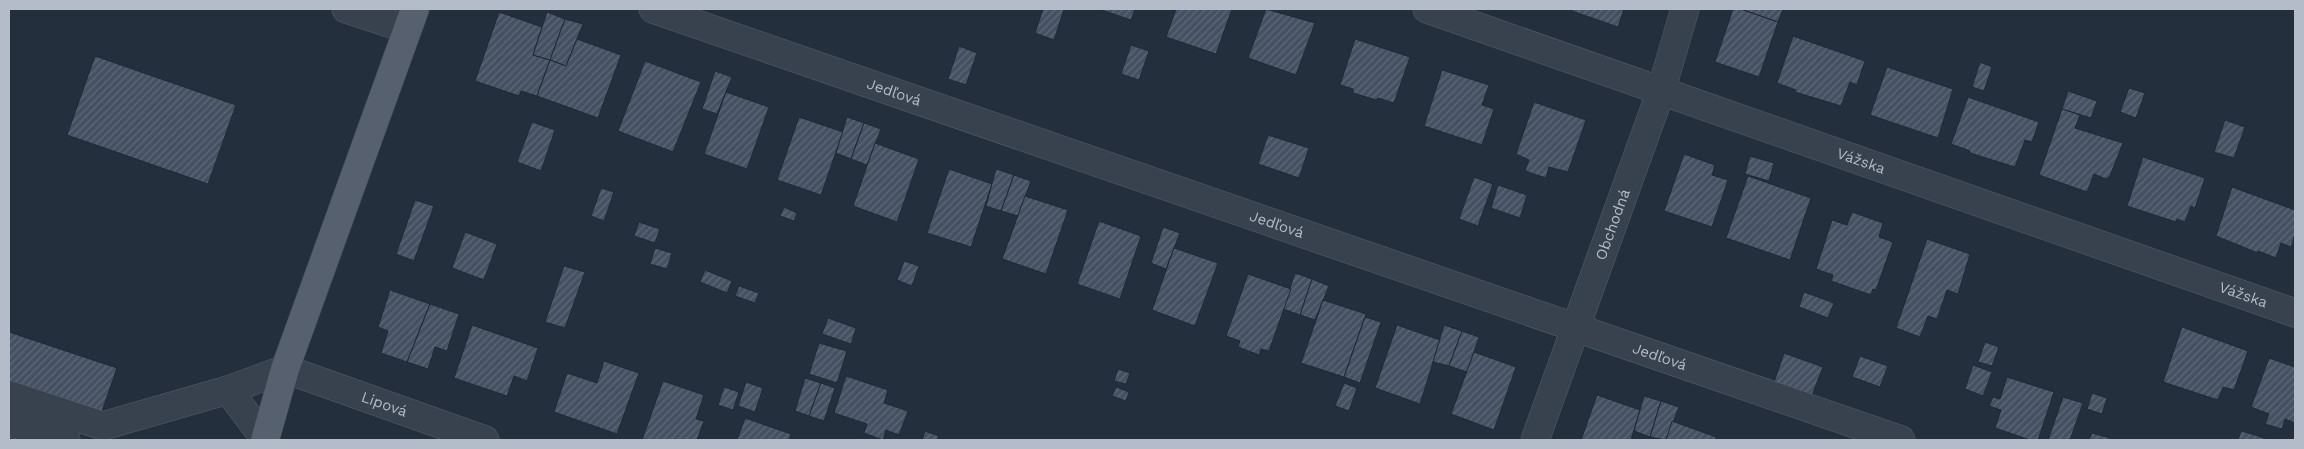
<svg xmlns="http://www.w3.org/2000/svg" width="2304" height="449" font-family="'Work Sans',sans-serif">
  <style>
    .building { fill: url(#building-hatch); stroke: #1f2835 }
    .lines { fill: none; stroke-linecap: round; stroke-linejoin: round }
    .minor-casing { stroke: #565f6c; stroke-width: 29 }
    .major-casing { stroke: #414a57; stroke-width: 29 }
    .minor { stroke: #38414e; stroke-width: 28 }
    .major { stroke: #56606e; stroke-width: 28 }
    .labels { text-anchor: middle; stroke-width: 5; stroke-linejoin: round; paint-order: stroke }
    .street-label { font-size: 15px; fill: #b4bcc9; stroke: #1d2633 }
  </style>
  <defs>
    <pattern id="building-hatch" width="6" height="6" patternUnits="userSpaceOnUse" patternTransform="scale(1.25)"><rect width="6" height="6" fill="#455162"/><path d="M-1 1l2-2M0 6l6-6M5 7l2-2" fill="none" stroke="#5d6877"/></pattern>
  </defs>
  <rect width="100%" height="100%" fill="#242f3e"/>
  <g class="building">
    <polygon points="1043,9 1064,9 1054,40 1035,33"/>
    <polygon points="1099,9 1135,9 1131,20"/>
    <polygon points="1176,9 1232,9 1216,54 1166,37"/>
    <polygon points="1266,9 1315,23 1296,75 1248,58"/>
    <polygon points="1572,9 1624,9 1618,27 1572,11"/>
    <polygon points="1733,9 1741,9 1778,22 1759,77 1715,62"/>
    <polygon points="1741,9 1783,9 1778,22"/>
    <polygon points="499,12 542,27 533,55 550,60 537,96 521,91 519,96 475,81"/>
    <polygon points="547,12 565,19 550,60 533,55"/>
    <polygon points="565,19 583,24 566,66 550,60"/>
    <polygon points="1793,36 1865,61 1857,85 1850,82 1841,106 1795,92 1796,90 1777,83"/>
    <polygon points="577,39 621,55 598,118 537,96 550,60 566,66"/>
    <polygon points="1355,39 1410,57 1394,103 1378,98 1376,100 1353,93 1353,89 1340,85"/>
    <polygon points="1131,45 1149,51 1139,80 1121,74"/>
    <polygon points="959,46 977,53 966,85 948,79"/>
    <polygon points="95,56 236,105 208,184 67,135"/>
    <polygon points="645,61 701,82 673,152 618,131"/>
    <polygon points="1980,62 1992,67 1984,91 1972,87"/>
    <polygon points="1887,67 1953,89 1938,138 1870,115"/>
    <polygon points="1442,70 1489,85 1482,105 1494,109 1482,145 1424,126"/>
    <polygon points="715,71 732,77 717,114 702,109"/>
    <polygon points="2129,88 2145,93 2136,118 2120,112"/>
    <polygon points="2068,91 2097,101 2091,118 2062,109"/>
    <polygon points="726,92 769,107 747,169 704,154"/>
    <polygon points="1968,97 2039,122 2032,142 2025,140 2015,167 1970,153 1970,151 1951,144"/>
    <polygon points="1534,102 1586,120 1568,172 1549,167 1546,178 1525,171 1529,160 1516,154"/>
    <polygon points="2062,109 2080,115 2075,128 2123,143 2110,176 2106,179 2094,174 2087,192 2039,175"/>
    <polygon points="799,117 843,132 821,195 777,180"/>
    <polygon points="847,117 864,123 851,159 836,153"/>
    <polygon points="2225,120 2245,127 2234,158 2214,152"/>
    <polygon points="532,122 555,130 541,171 517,162"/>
    <polygon points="864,123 881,129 867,165 851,159"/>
    <polygon points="1268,135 1309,148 1299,178 1258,164"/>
    <polygon points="875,143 919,159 897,222 853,206"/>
    <polygon points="1684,154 1715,165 1712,175 1728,180 1712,227 1664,211"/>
    <polygon points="1750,156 1774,163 1769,181 1745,174"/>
    <polygon points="2143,157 2205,178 2195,208 2191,206 2185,222 2177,219 2176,222 2127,206"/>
    <polygon points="949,169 992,184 971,247 927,233"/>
    <polygon points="996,169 1014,175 1001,211 986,206"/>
    <polygon points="1014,175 1031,181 1018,216 1001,211"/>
    <polygon points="1748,176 1811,198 1790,260 1726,238"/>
    <polygon points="1474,177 1493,184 1478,226 1459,219"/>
    <polygon points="1498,185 1527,195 1520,218 1491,208"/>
    <polygon points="2232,187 2295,210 2295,234 2291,247 2281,243 2276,258 2258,251 2258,253 2216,236"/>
    <polygon points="601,188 614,192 604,221 591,216"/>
    <polygon points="1025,196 1068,210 1046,274 1002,259"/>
    <polygon points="415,200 434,206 414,261 396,254"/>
    <polygon points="784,207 797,213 794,221 780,216"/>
    <polygon points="1852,212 1883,223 1879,237 1893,242 1876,290 1873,289 1871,295 1831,281 1833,275 1816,269 1832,220 1847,225"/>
    <polygon points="1099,221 1141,236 1120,299 1077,284"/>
    <polygon points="639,222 660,229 655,243 634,236"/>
    <polygon points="1163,227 1180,233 1166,269 1151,263"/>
    <polygon points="465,232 497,244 484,280 452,268"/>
    <polygon points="1927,239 1970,254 1958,294 1947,290 1937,319 1928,316 1920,337 1896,328"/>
    <polygon points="655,248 672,253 667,269 650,264"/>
    <polygon points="1174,248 1218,263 1195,326 1152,310"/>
    <polygon points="904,261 919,266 912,286 897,280"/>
    <polygon points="564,266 585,272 565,328 545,322"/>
    <polygon points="705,270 732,281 727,293 700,282"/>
    <polygon points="1295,273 1312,279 1300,315 1283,309"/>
    <polygon points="1248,274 1291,289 1269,351 1261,349 1259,355 1238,347 1240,341 1226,336"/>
    <polygon points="1312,279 1329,286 1315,320 1300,315"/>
    <polygon points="739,286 759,293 755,303 735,296"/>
    <polygon points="390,290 430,304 407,362 381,353 388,331 378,327"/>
    <polygon points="1804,292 1834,303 1828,318 1799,307"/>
    <polygon points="1323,300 1366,314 1344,377 1301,363"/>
    <polygon points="430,304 459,314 447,351 435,347 428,369 407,362"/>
    <polygon points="1365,317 1381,322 1360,383 1344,377"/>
    <polygon points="828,318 856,328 851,344 822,334"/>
    <polygon points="472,325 538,348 527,381 514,376 507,396 454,378"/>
    <polygon points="1397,325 1440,340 1420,404 1375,388"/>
    <polygon points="1444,325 1462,331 1449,366 1433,362"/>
    <polygon points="2182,327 2248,351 2234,390 2223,387 2218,400 2163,382"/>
    <polygon points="1462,331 1479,337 1467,372 1449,366"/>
    <polygon points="9,332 117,368 101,414 9,383"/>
    <polygon points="1985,342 1999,347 1992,366 1978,362"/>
    <polygon points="819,343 847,351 837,383 809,374"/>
    <polygon points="1474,352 1516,367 1494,430 1451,414"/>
    <polygon points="1784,353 1823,367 1811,398 1773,385"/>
    <polygon points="1860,356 1888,366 1880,387 1852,377"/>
    <polygon points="2269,358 2295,367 2295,423 2285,419 2282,429 2265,424 2269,414 2251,407"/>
    <polygon points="604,361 639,373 617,434 554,412 567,373 597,383"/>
    <polygon points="1973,365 1992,372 1983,396 1965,389"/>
    <polygon points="1118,369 1130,373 1126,384 1114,381"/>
    <polygon points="846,376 888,390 884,403 908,411 899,435 886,430 883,440 864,433 867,424 834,413"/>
    <polygon points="2007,377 2054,392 2038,440 2030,440 1995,428 2001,410 1989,406 1993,397 2000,399"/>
    <polygon points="805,378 821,383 809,416 795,411"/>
    <polygon points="663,381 704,395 696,419 704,421 697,440 642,440"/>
    <polygon points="746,382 763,388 755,412 738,406"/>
    <polygon points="821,383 835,388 824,421 809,416"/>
    <polygon points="1344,383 1357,388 1349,411 1335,406"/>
    <polygon points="724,387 739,392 733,410 718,405"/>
    <polygon points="1116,387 1129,392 1126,401 1112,396"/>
    <polygon points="2092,393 2107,398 2102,414 2087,409"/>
    <polygon points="1597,395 1640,410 1631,440 1581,440"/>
    <polygon points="1644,396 1661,401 1650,437 1634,431"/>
    <polygon points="2063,397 2083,403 2070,440 2048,440"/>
    <polygon points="1661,401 1679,407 1666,440 1650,437"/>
    <polygon points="745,418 791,434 789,440 737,440"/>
    <polygon points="1672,421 1716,437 1715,440 1666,440"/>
    <polygon points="925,431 939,436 937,440 922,440"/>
    <polygon points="2241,431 2255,435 2269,440 2238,440"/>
    <polygon points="2092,433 2110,438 2109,440 2089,440"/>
  </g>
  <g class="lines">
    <g class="minor-casing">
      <g id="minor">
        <polyline points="346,9 407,29"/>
        <path id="s1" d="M 653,9 L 1901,440"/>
        <path id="s2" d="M 1427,9 L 2295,313"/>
        <path id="s3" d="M 228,390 L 285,369 L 485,440"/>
        <polyline points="9,395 103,426 228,390 265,439"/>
        <polyline points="9,422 66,440"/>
        <path id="s4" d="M 1535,440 L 1661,91 L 1685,9"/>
      </g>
    </g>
    <g class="major-casing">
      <polyline id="major" points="265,440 285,369 415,9"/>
    </g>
    <use href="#minor" class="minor"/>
    <use href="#major" class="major"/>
  </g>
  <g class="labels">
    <g class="street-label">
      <text dy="5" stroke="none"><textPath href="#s1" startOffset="255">Jedľová</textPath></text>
      <text dy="5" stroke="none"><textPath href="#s2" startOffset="460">Vážska</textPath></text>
      <text dy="5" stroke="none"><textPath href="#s1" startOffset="660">Jedľová</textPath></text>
      <text dy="5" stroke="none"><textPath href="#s4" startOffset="229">Obchodná</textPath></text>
      <text dy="5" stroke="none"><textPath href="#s2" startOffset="865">Vážska</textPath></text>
      <text dy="5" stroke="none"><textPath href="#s1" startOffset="1065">Jedľová</textPath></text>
      <text dy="5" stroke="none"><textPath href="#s3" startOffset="166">Lipová</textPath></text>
    </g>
  </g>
  <rect width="2304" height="449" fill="none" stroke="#b4bcc9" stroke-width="20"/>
</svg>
